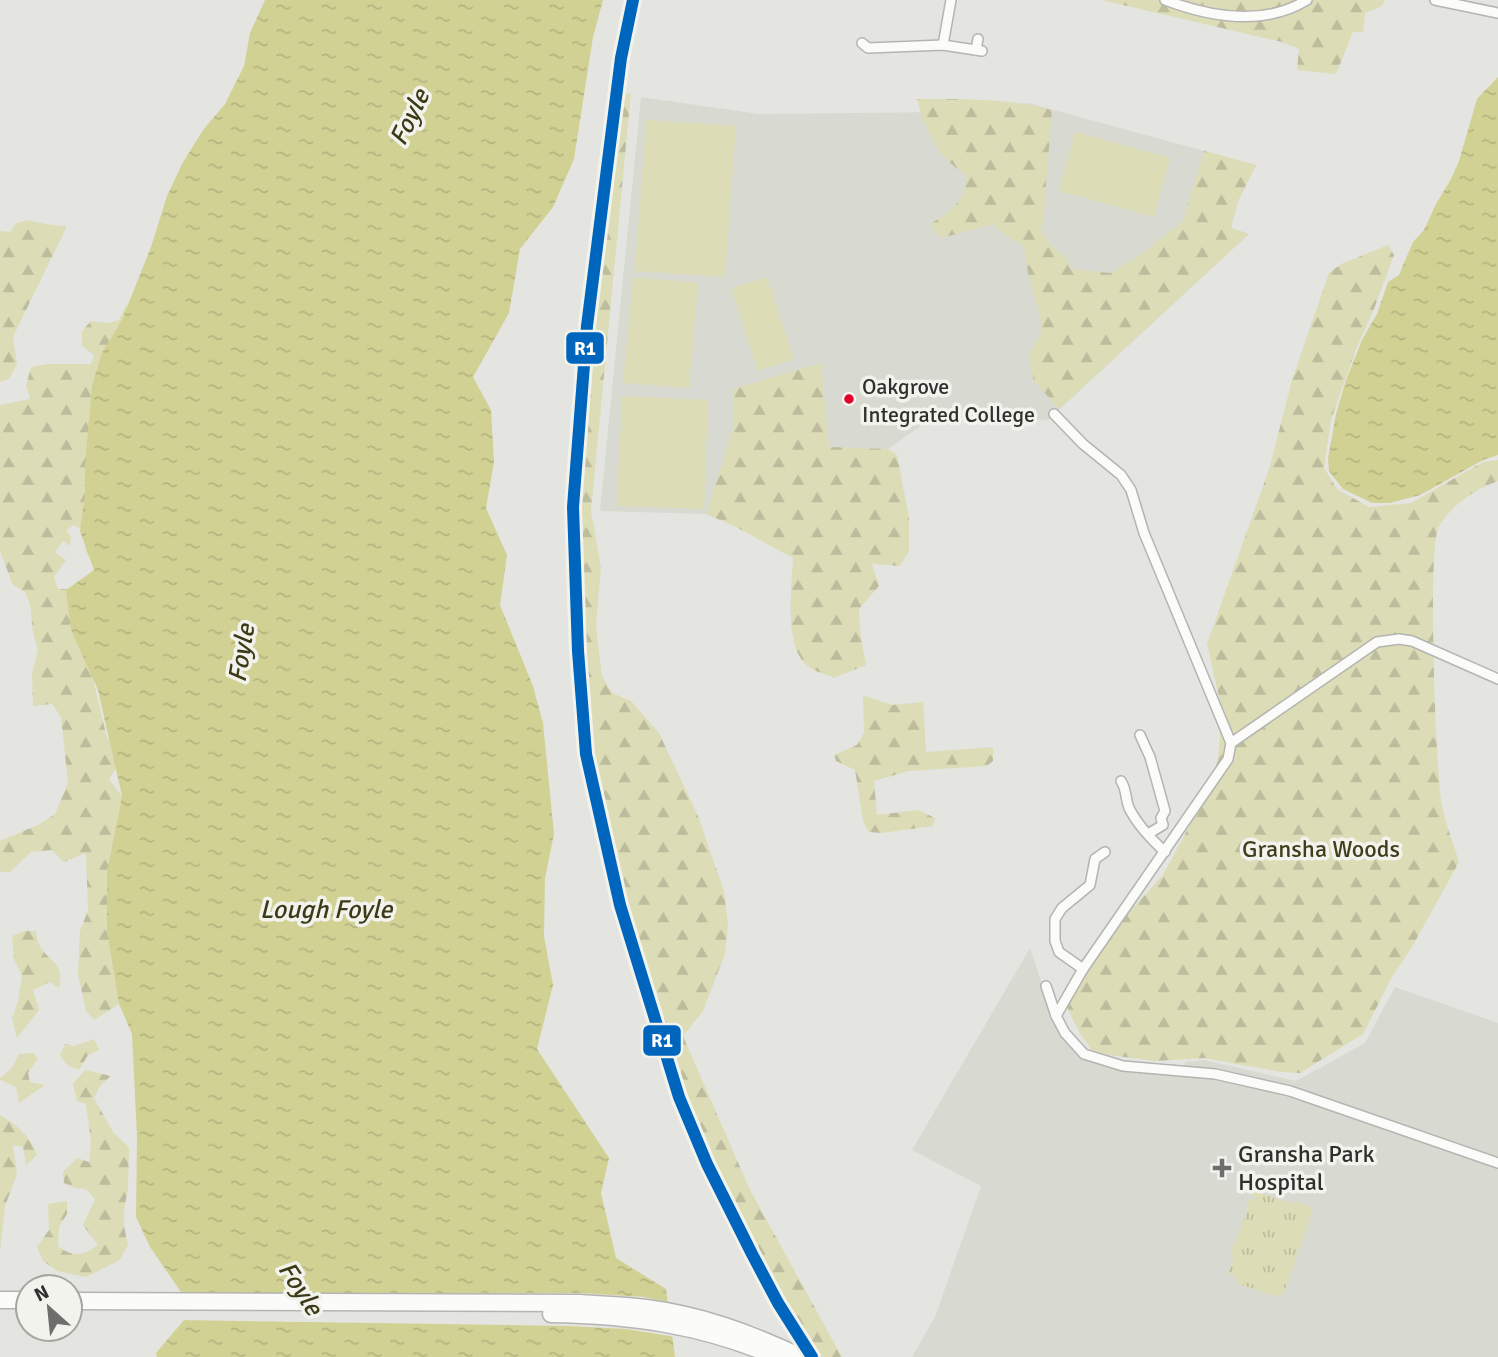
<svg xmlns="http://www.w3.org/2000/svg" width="1498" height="1357" font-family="Signika,sans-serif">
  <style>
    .built { fill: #d8d9d0 }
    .grass { fill: url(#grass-tufts) }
    .forest { fill: url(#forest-firs) }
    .garden { fill: #dcdcb7 }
    .water { fill: url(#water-ripples) }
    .pier { fill: #e4e5e1 }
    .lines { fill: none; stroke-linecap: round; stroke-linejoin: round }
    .street-casing { stroke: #b4b4b1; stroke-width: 12 }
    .highway-casing { stroke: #b4b4b1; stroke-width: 19 }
    .street { stroke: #fbfbfa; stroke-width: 9 }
    .highway { stroke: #fbfbfa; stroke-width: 16 }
    .rail-1-casing { stroke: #f3f3ee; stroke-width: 18 }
    .rail-1 { stroke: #0065bd; stroke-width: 12 }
    .bus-dot { fill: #e4002b; stroke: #f3f3ee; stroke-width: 2.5 }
    .poi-dot { fill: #6e6f6c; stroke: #f3f3ee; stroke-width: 2.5 }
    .labels { text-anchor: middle; stroke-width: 7; stroke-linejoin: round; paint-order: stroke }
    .bus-label { font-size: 22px; fill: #2f2f2d; stroke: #f3f3ee; text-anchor: start }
    .park-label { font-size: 24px; fill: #403f1b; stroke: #f3f3ee }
    .poi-label { font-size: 24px; fill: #2f2f2d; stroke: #f3f3ee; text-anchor: start }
    .water-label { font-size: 26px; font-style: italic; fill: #3c3b17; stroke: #f3f3ee }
    .line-badge { stroke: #f3f3ee; stroke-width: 2.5 }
    .badge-label { font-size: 19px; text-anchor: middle; font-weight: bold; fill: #fff }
  </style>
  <defs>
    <pattern id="grass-tufts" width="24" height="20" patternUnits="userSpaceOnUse" patternTransform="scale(1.75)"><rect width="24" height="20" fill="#dcdcb7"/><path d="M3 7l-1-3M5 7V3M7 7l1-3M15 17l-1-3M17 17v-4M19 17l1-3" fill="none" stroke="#bdbd9e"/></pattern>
    <pattern id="forest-firs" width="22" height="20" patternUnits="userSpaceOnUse" patternTransform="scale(1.75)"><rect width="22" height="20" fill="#dcdcb7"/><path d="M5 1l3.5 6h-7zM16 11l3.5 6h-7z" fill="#bdbd9e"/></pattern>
    <pattern id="water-ripples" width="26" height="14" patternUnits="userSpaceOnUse" patternTransform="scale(1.75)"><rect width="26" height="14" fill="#d2d194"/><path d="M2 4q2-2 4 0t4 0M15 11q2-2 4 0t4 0" fill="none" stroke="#b5b480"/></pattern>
  </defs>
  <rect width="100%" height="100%" fill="#e4e5e1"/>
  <g class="built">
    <polygon points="641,97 759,114 948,112 1028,103 1256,165 1238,201 1231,228 1249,234 1048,420 941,416 926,422 888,449 829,448 821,364 733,389 733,429 706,514 600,511"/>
    <polygon points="1030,948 1056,1026 1079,1056 1132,1071 1178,1074 1186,1062 1204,1060 1296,1081 1365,1043 1395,987 1498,1023 1498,1357 912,1357 935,1317 981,1186 912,1150"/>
  </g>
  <polygon class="grass" points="1251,1185 1255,1186 1254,1191 1258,1193 1294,1204 1295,1201 1307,1205 1311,1209 1311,1215 1285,1290 1281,1295 1275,1296 1236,1283 1238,1277 1228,1273 1234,1260 1230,1256 1247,1212 1248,1201 1254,1200 1256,1197 1250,1194"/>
  <g class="forest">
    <polygon points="1101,0 1385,0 1382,6 1365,13 1363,32 1353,32 1336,74 1297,70 1299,49 1282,42"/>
    <polygon points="631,93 591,511 601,568 596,626 602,676 612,693 631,701 659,733 698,816 724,891 728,925 725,954 703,1011 683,1036 750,1190 842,1357 814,1357 810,1354 752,1254 707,1164 679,1097 620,905 586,754 578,651 573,507 587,326 616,97"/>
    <path d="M 917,99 C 962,99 1008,98 1052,110 L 1042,232 L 1052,247 L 1066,257 L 1071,269 L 1110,273 L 1139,256 L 1183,221 L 1204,151 L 1256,165 L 1238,201 L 1231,228 L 1249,234 L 1059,409 L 1034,381 L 1032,374 L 1029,356 L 1042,331 L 1040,316 L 1028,273 L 1024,246 L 1003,234 L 994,224 L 941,238 L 931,227 L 933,222 C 953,212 966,198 967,175 C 937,158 926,131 917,99 Z"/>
    <polygon points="26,220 52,225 67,226 13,337 17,364 9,379 0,382 0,231 10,232 15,224"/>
    <path d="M 1388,245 L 1394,255 L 1374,309 L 1356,349 L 1331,420 L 1324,468 L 1337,489 L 1369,507 L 1411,503 L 1483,462 L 1498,460 L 1498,481 C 1475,489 1452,505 1439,526 C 1427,545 1436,766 1441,800 C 1444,820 1453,841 1459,862 L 1412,947 L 1392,977 L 1363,1034 L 1300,1073 L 1281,1072 L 1204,1058 L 1155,1061 L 1109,1055 L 1092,1050 L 1080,1034 L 1067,1007 L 1087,968 L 1113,930 L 1163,875 L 1201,804 L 1218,760 L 1222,711 L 1207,644 L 1269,469 L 1293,377 L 1329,273 L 1341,264 Z"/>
    <polygon points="139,299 99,538 89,557 85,550 87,533 74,525 66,530 71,537 70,546 63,541 55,552 66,560 54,577 58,589 67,589 88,658 107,738 124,757 109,779 122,796 107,871 107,932 119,1004 94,1020 86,1011 78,975 80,931 88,910 86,853 64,862 52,850 31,852 10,872 0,872 0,841 38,825 55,814 68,783 61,717 52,704 33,706 32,673 38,650 33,633 30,604 25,592 13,585 0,551 0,405 30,399 26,386 31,367 49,364 91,364 94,355 82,346 82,331 91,321 108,323 119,320 125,307"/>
    <path d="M 821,363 L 829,447 L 888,449 L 897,455 L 909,517 L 909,551 L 900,566 L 872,564 L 879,586 L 859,609 L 860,632 L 866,665 L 834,678 C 826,674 815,672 808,666 C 783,647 792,586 793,558 L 736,527 L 706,514 L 733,429 L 733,389 Z"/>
    <polygon points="863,695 892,705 923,702 926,752 993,747 993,761 987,766 909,771 874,781 877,815 918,810 935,818 933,826 882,833 869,832 863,821 855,770 836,761 834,755 857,745 864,733"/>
    <path d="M 24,931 L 36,931 C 37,937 38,944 41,948 C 54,966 64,962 59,988 L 50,982 L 33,990 L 39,1010 L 17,1038 L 12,1018 L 18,1001 L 22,976 L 14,959 L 12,936 Z"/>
    <polygon points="94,1039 99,1050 88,1055 79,1070 67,1065 60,1055 65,1044 74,1046"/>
    <polygon points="33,1053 38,1058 28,1073 30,1082 45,1085 19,1103 16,1087 0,1080 0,1078 11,1069 19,1054"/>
    <path d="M 85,1070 L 111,1076 L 100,1086 L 94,1098 L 113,1132 L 129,1147 L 128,1188 L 124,1210 L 124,1226 L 128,1245 L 120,1260 L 86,1277 L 57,1271 L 43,1261 L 37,1247 L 49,1230 L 48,1204 L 67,1201 L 67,1214 L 59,1227 L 58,1246 C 74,1258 82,1256 98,1245 L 83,1225 L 95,1199 L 86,1189 L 75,1188 L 64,1183 L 63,1172 L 77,1158 L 89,1162 L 91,1142 L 86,1104 L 77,1101 L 73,1084 Z"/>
    <path d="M 0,1115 C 18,1126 29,1135 37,1155 L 26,1165 L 23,1147 L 13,1145 L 17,1174 L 5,1206 L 0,1252 Z"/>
  </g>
  <g class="garden">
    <polygon points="646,120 736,126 725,277 635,271"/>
    <polygon points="1075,132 1170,158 1154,217 1059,191"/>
    <polygon points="633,277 698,283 689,388 623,383"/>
    <polygon points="767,277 794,359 758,371 731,288"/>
    <polygon points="622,396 708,400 704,509 617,506"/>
  </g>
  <g class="water">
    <polygon points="265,0 603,0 593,37 574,159 553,207 520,249 509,313 473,377 491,410 494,462 486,508 507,555 500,605 533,686 543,723 554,834 545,878 544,936 553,985 537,1049 609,1158 601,1193 616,1258 666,1289 675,1357 157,1357 156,1353 184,1320 183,1295 150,1247 136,1217 137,1137 132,1034 119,1004 107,932 107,871 122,796 98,690 71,630 66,590 94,570 80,531 85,496 85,464 92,386 102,353 121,322 151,247 167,196 182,164 203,130 225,104 244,66 250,33"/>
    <polygon points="1498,77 1498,455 1483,460 1420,495 1390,503 1372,503 1343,489 1329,471 1328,458 1336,414 1346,380 1362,340 1377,314 1388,282 1399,275 1413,242 1424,230 1436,204 1451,179 1459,161 1477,99"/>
  </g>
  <polygon class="pier" points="580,1293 644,1297 671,1303 676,1337 626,1329 568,1326 179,1320 178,1294"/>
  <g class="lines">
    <g class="street-casing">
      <g id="street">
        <path d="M 1165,0 C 1210,17 1263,27 1307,0"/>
        <polyline points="1435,0 1498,13"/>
        <polyline points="862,43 868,48 943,45 982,51"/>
        <polyline points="943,45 951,0"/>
        <polyline points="976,50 978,39"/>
        <polyline points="1054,414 1083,444 1121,475 1131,490 1144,533 1231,743 1228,759 1083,969 1056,1016"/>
        <polyline points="1140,735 1150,757 1165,811 1161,818 1163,825 1148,834"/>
        <polyline points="1231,743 1377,642 1399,639 1412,641 1498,679"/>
        <path d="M 1121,781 C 1127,790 1125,798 1129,808 C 1137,824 1152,840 1165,852"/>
        <polyline points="1083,969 1059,952 1055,941 1055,919 1062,908 1090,885 1095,859 1105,852"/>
        <polyline points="1046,986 1056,1016 1065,1033 1084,1054 1123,1066 1215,1074 1290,1091 1498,1163"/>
      </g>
    </g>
    <g class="highway-casing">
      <g id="highway">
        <polyline points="0,1300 28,1300"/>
        <path d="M 70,1301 L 580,1303 C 602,1305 624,1305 646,1308 C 701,1315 750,1333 801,1357"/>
        <path d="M 551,1314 C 629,1315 702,1325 774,1356"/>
      </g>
    </g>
    <use href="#street" class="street"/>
    <use href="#highway" class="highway"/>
    <g class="rail-1-casing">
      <polyline id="rail-1" points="633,0 621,58 587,326 573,507 578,651 586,754 620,905 679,1097 707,1164 752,1254 778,1303 812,1357"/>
    </g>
    <use href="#rail-1" class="rail-1"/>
  </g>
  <circle class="bus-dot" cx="849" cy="399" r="6"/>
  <path class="poi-dot" d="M1218.5 1157.5h7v7h7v7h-7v7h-7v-7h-7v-7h7z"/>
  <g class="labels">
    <g class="bus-label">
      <text x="862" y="394">Oakgrove<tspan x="862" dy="28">Integrated College</tspan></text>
    </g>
    <g class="park-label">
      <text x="1321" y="857">Gransha Woods</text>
    </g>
    <g class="poi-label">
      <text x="1238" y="1162">Gransha Park<tspan x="1238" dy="28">Hospital</tspan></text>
    </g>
    <g class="water-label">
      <text transform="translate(409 117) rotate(-64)" y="9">Foyle</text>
      <text transform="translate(241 653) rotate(-81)" y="9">Foyle</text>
      <text x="326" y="918">Lough Foyle</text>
      <text transform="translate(301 1288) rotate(57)" y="9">Foyle</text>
    </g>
  </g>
  <g class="line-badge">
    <rect x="565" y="331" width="40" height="34" rx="7" fill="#0065bd"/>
    <rect x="642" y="1024" width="40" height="33" rx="7" fill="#0065bd"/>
  </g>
  <g class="badge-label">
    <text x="585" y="355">R1</text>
    <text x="662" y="1047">R1</text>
  </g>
  <g transform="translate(49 1308) rotate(333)"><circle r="33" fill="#f3f3ee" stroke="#a5a5a1" stroke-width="2"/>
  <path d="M0-5L12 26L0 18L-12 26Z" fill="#6e6f6c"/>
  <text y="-10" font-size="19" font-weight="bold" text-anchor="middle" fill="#2f2f2d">N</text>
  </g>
</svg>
